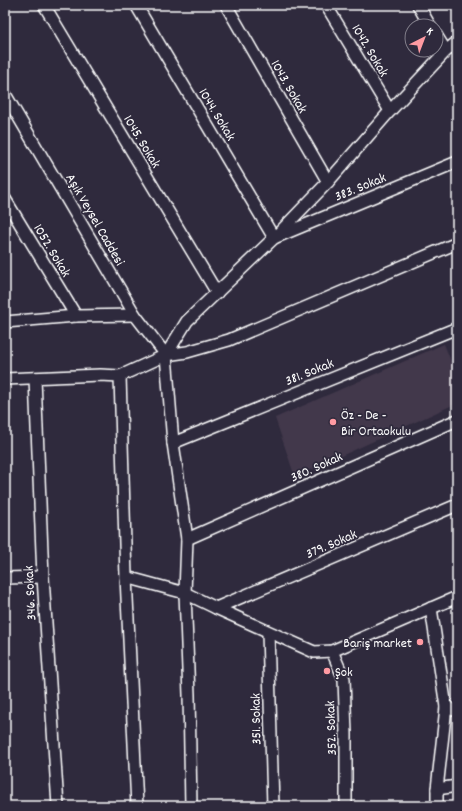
<svg xmlns="http://www.w3.org/2000/svg" width="462" height="811" font-family="Dekko,sans-serif">
  <style>
    .built { fill: #42384b }
    .lines { fill: none; stroke-linecap: round; stroke-linejoin: round }
    .minor-casing { stroke: #fff; stroke-width: 14 }
    .minor { stroke: #2f2a3d; stroke-width: 11 }
    .poi-dot { fill: #ff9aa2; stroke: #2f2a3d; stroke-width: 1.5 }
    .labels { text-anchor: middle; stroke-width: 3.5; stroke-linejoin: round; paint-order: stroke }
    .street-label { font-size: 14px; fill: #fff; stroke: #2f2a3d }
    .poi-label { font-size: 14px; fill: #fff; stroke: #2f2a3d; text-anchor: start }
  </style>
  <rect width="100%" height="100%" fill="#2f2a3d"/>
  <filter id="ink" filterUnits="userSpaceOnUse"><feTurbulence type="fractalNoise" baseFrequency=".025" numOctaves="2"/><feDisplacementMap in="SourceGraphic" scale="8" xChannelSelector="R" yChannelSelector="G"/><feConvolveMatrix kernelMatrix="1 2 1 2 8 2 1 2 1" color-interpolation-filters="sRGB"/></filter>
  <g filter="url(#ink)">
    <polygon class="built" points="444,344 457,376 457,403 295,477 275,418"/>
    <g class="lines">
      <g class="minor-casing">
        <g id="minor">
          <polyline points="44,5 217,293"/>
          <polyline points="136,5 274,238 457,162"/>
          <polyline points="226,5 328,182"/>
          <polyline points="326,5 390,111"/>
          <polyline points="418,5 430,26"/>
          <polyline points="436,35 446,51"/>
          <polyline points="5,94 135,315 166,355"/>
          <polyline points="5,199 76,316"/>
          <polyline points="5,322 76,316 135,315"/>
          <polyline points="166,355 173,443 187,539 185,593 189,695 191,806"/>
          <polyline points="166,355 187,352 229,340 457,243"/>
          <polyline points="120,376 126,577 137,806"/>
          <polyline points="35,378 43,577 58,806"/>
          <polyline points="5,379 100,375 120,376 166,355 187,321 274,238 328,182 390,111 446,51 457,42"/>
          <polyline points="173,443 457,328"/>
          <polyline points="187,539 457,420"/>
          <polyline points="126,577 185,593 216,608 314,652 332,651 457,597"/>
          <polyline points="5,578 43,577"/>
          <polyline points="216,608 457,505"/>
          <polyline points="431,608 446,707 437,789 437,806"/>
          <polyline points="268,632 273,806"/>
          <polyline points="332,651 344,679 346,734 346,806"/>
          <polyline points="446,707 457,711"/>
          <polyline points="437,789 457,786"/>
        </g>
      </g>
      <use href="#minor" class="minor"/>
    </g>
  </g>
  <g class="poi-dot">
    <circle cx="333" cy="422" r="4"/>
    <circle cx="420" cy="642" r="4"/>
    <circle cx="327" cy="671" r="4"/>
  </g>
  <g class="labels">
    <g class="street-label">
      <text transform="translate(371 50) rotate(59)" y="5">1042. Sokak</text>
      <text transform="translate(290 86) rotate(60)" y="5">1043. Sokak</text>
      <text transform="translate(218 114) rotate(59)" y="5">1044. Sokak</text>
      <text transform="translate(143 141) rotate(59)" y="5">1045. Sokak</text>
      <text transform="translate(360 186) rotate(-22)" y="5">383. Sokak</text>
      <text transform="translate(96 219) rotate(60)" y="5">Aşık Veysel Caddesi</text>
      <text transform="translate(53 250) rotate(59)" y="5">1052. Sokak</text>
      <text transform="translate(309 371) rotate(-22)" y="5">381. Sokak</text>
      <text transform="translate(316 466) rotate(-24)" y="5">380. Sokak</text>
      <text transform="translate(331 543) rotate(-23)" y="5">379. Sokak</text>
      <text transform="translate(29 593) rotate(-93)" y="5">346. Sokak</text>
      <text transform="translate(255 719) rotate(-91)" y="5">351. Sokak</text>
      <text transform="translate(330 728) rotate(-92)" y="5">352. Sokak</text>
    </g>
    <g class="poi-label">
      <text x="341" y="419">Öz - De -<tspan x="341" dy="16">Bir Ortaokulu</tspan></text>
      <text x="412" y="647" text-anchor="end">Bariş market</text>
      <text x="335" y="676">Şok</text>
    </g>
  </g>
  <rect width="462" height="811" fill="none" stroke="#2f2a3d" stroke-width="20"/>
  <rect x="10" y="10" width="442" height="791" fill="none" stroke="#fff" stroke-width="1.5" filter="url(#ink)"/>
  <g transform="translate(424 38) rotate(42)"><circle r="19" fill="#2f2a3d" stroke="#827f8b"/>
  <path d="M0-3L7 15L0 10L-7 15Z" fill="#ff9aa2"/>
  <text y="-6" font-size="11" font-weight="bold" text-anchor="middle" fill="#ffffff">K</text>
  </g>
</svg>
